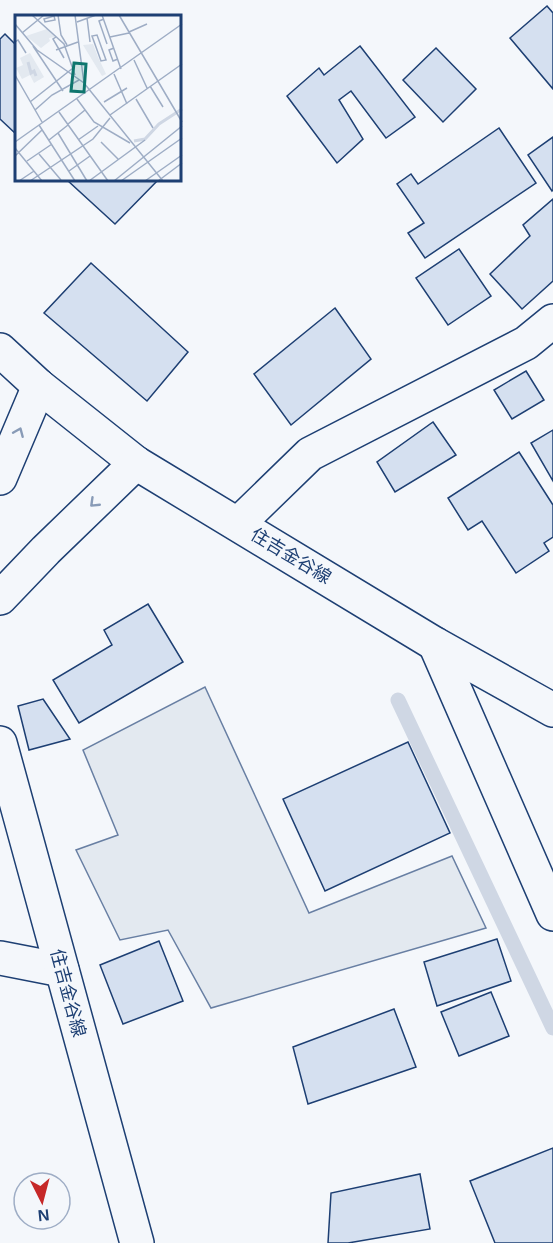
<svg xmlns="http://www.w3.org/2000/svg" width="553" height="1243" font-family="Helvetica,'Noto Sans JP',sans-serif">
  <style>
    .green { fill: #e3e9f0; stroke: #687fa3; stroke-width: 1.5 }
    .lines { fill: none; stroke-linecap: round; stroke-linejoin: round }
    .stream { stroke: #cfd7e4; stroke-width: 15 }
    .building { fill: #d5e0f0; stroke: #1d3f73; stroke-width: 1.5 }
    .street-casing { stroke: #1d3f73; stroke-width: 36 }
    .secondary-casing { stroke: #1d3f73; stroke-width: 36 }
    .street { stroke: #f4f7fb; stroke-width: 33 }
    .secondary { stroke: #f4f7fb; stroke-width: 33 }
    .oneway { stroke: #889bb7 }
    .labels { text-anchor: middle; stroke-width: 4.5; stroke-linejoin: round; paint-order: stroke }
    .street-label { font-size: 18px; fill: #1d3f73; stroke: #f4f7fb }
    .inset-river { fill: none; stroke: #cfd7e4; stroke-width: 3 }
    .inset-road { fill: none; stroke: #9eadc5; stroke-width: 1.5 }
    .view { fill: #0f766e; fill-opacity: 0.15; stroke: #0f766e; stroke-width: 3 }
    .inset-edge { fill: none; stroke: #1d3f73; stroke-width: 3 }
  </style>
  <rect width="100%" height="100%" fill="#f4f7fb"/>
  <polygon class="green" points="205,687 309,913 452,856 486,928 211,1008 168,930 120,940 76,850 118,835 83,750"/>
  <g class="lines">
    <polyline class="stream" points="398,700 553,1028"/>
  </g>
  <g class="building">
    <polygon points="547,6 553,13 553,89 510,38"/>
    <polygon points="5,34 16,45 16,134 0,119 0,39"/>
    <polygon points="360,46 415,117 386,138 351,91 339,100 363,139 337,163 287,96 319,68 324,75"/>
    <polygon points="436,48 476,89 443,122 403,80"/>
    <polygon points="499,128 536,183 425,258 408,233 424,223 397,184 411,174 418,184"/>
    <polygon points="553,137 553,190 552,191 528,155"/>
    <polygon points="67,180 158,180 115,224"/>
    <polygon points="553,199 553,281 522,309 490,274 530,236 523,225"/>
    <polygon points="459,249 491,296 448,325 416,278"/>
    <polygon points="91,263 188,352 147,401 44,313"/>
    <polygon points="335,308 371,359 291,425 254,374"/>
    <polygon points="526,371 544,400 512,419 494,390"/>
    <polygon points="433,422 456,455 395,492 377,462"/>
    <polygon points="553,430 553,481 531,443"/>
    <polygon points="519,452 553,505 553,537 544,543 549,551 516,573 482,521 468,530 448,498"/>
    <polygon points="148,604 183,662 79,723 53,680 112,645 104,630"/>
    <polygon points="43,699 70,739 29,750 18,706"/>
    <polygon points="408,742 450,833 325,891 283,799"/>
    <polygon points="497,939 511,981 437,1006 424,962"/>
    <polygon points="159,941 183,1001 123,1024 100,965"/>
    <polygon points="491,992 509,1036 459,1056 441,1012"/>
    <polygon points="394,1009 416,1067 308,1104 293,1047"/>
    <polygon points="553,1148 553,1243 495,1243 470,1181"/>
    <polygon points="420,1174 430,1229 348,1243 328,1243 331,1193"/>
  </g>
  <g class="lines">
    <g class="street-casing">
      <g id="street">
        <polyline points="238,524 310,454 526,343 553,321"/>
        <polyline points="435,644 553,914"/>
        <polyline points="0,958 62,970"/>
      </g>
    </g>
    <g class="secondary-casing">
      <g id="secondary">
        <polyline points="0,350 39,386 136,463 435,644 553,710"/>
        <polyline points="0,478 39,386"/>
        <polyline points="0,598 46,550 136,463"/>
        <polyline points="0,743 137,1243"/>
      </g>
    </g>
    <use href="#street" class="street"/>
    <use href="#secondary" class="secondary"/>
  </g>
  <defs><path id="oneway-chevron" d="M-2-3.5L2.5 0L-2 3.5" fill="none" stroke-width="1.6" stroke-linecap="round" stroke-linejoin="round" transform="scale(1.5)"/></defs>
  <g class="oneway">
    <use href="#oneway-chevron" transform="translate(19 432) rotate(-67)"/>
    <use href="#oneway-chevron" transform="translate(94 503) rotate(136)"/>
  </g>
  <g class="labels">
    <g class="street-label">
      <text transform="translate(291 556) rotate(31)" y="6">住吉金谷線</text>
      <text transform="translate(68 993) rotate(75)" y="6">住吉金谷線</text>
    </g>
  </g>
  <g transform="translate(15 15)">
    <rect width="166" height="166" fill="#f4f7fb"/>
    <path d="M 32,14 L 40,22 L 34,23 L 35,26 L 26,33 L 11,21 ZM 78,29 L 83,42 L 91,59 L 87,61 L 68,30 ZM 15,38 L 29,62 L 19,68 L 15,60 L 7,64 L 1,53 L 8,50 L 5,43 Z" fill="#e3e9f0"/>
    <path class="inset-river" d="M 13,47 L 16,58 L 19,56 L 21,61M 119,126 L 130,124 L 144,109 L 167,94"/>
    <path class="inset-road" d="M 17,0 L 49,29 L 60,60M 43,0 L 46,20 L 52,30M 60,0 L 69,68M 87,0 L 106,54M 104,0 L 167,107M 39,1 L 40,5 L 30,7 L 29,4 ZM 72,3 L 75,27M 89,4 L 84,6 L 92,29M 62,7 L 81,0M 0,9 L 22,35 L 69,68 L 148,166M 114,17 L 132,9M 7,18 L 29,0M 82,20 L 91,45 L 86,46 L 77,21 ZM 41,22 L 38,24 L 49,43M 95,22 L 114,18M 0,27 L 3,25 L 11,38M 18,31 L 48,76M 99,33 L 94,35 L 98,46 L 103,44M 41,35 L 63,27M 119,45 L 132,73M 99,59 L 112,89M 0,60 L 27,107M 135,71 L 148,92M 62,84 L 79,107 L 115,128M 121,84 L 138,113M 15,87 L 58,53M 89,87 L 112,73M 20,95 L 37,80 L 64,65M 44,97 L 93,166M 95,100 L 167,49M 53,109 L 70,95M 24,110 L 60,166M 43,118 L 72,166M 34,125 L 53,110M 63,125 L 83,111M 0,127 L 167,9M 86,127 L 103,144M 0,133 L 27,166M 24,139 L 46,165M 0,141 L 27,115M 12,146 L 37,129M 54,156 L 75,141M 4,166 L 19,156M 15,166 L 78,124 L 95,103M 74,166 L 130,125M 99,166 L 167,111M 106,166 L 167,123M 130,166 L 167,140M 143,166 L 167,148"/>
    <path class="view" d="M 59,48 L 71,49 L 69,77 L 56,76 Z"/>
    <rect width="166" height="166" class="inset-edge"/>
  </g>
  <g transform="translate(42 1201) rotate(174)"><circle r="28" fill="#f4f7fb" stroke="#9eadc5" stroke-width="1.5"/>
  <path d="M0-4.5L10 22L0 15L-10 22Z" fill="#c62828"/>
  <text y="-9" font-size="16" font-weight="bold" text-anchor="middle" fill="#1d3f73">N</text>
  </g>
</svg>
